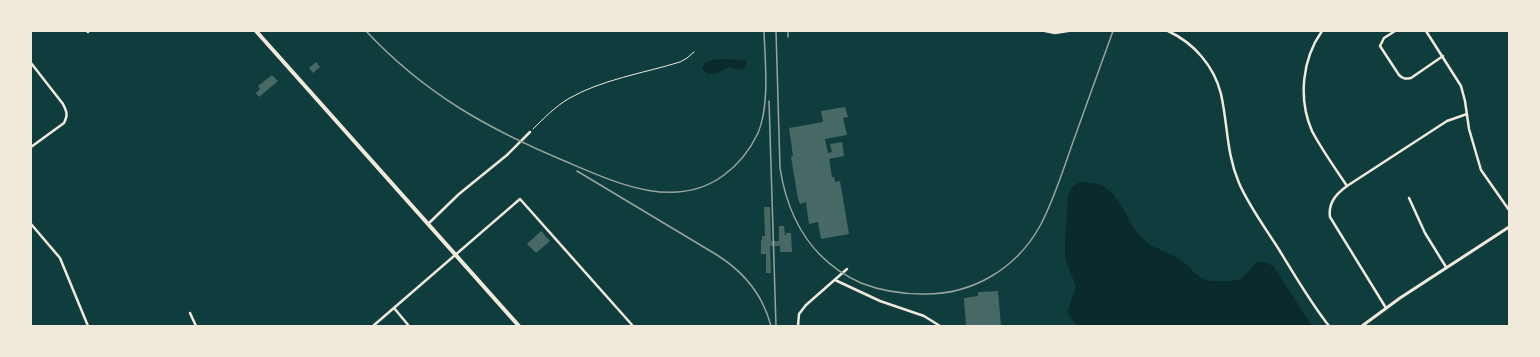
<svg xmlns="http://www.w3.org/2000/svg" width="1540" height="357" font-family="Figtree,sans-serif">
  <style>
    .water { fill: #0a2a2b }
    .building { fill: #486865 }
    .lines { fill: none; stroke-linecap: round; stroke-linejoin: round }
    .path { stroke: #f1e9da; stroke-width: 1 }
    .minor { stroke: #f1e9da; stroke-width: 2.5 }
    .tertiary { stroke: #f1e9da; stroke-width: 3 }
    .primary { stroke: #f1e9da; stroke-width: 4 }
    .rail { stroke: #97a49c; stroke-width: 1.5 }
  </style>
  <rect width="100%" height="100%" fill="#0f3d3e"/>
  <g class="water">
    <path d="M 721,59 C 730,60 737,59 746,61 L 747,64 L 743,70 L 729,67 L 718,73 L 708,74 L 702,69 C 704,60 713,60 721,59 Z"/>
    <path d="M 1080,182 C 1086,183 1096,183 1101,185 C 1120,194 1128,222 1140,236 C 1151,248 1169,252 1182,261 C 1190,267 1197,277 1206,280 C 1213,282 1233,282 1240,279 C 1254,271 1253,253 1274,267 L 1312,326 L 1078,326 L 1069,315 L 1068,310 L 1076,286 L 1065,259 L 1065,243 L 1068,195 L 1073,186 Z"/>
  </g>
  <g class="building">
    <polygon points="316,62 320,67 313,73 309,68"/>
    <polygon points="272,75 278,81 259,97 256,93 260,89 258,86"/>
    <polygon points="845,107 848,117 843,118 847,135 825,139 828,153 832,152 830,144 842,142 844,156 829,159 832,177 834,177 835,182 840,181 849,234 821,239 818,222 809,224 806,202 800,204 798,199 791,157 793,156 789,128 823,122 821,111"/>
    <polygon points="764,207 770,207 771,241 779,241 779,226 784,226 785,235 786,235 786,233 791,233 792,252 780,252 780,246 770,246 771,273 766,273 766,254 761,254 761,240 762,240 762,236 765,236"/>
    <polygon points="541,231 550,241 536,253 527,244"/>
    <polygon points="998,291 1001,326 966,326 964,298 978,296 978,292"/>
  </g>
  <g class="lines">
    <path class="path" d="M 533,129 C 544,118 555,107 568,99 C 600,80 644,73 680,62 L 687,58 L 694,52"/>
    <g class="minor">
      <polyline points="87,31 88,32"/>
      <polyline points="1045,31 1055,33 1068,31"/>
      <path d="M 1168,31 C 1194,43 1214,66 1221,94 C 1228,125 1226,152 1239,183 C 1249,206 1264,226 1278,248 C 1294,274 1310,302 1329,326"/>
      <path d="M 1322,31 C 1302,59 1298,99 1312,131 C 1322,150 1335,168 1347,186 C 1336,194 1328,203 1330,217 L 1386,308"/>
      <path d="M 1395,31 L 1384,38 L 1380,46 L 1399,75 C 1403,79 1405,79 1411,78 L 1443,56"/>
      <polyline points="1426,31 1461,86 1465,101 1469,129 1481,170 1509,210"/>
      <path d="M 31,63 L 63,104 C 67,112 68,115 64,123 L 31,147"/>
      <polyline points="1347,186 1447,121 1467,114"/>
      <polyline points="1409,198 1425,233 1446,267"/>
      <polyline points="31,224 60,258 88,326"/>
      <polyline points="428,224 459,194 507,155 530,132"/>
      <polyline points="835,280 880,301 924,316 940,326"/>
      <polyline points="394,308 409,326"/>
      <polyline points="190,313 196,326"/>
      <polyline points="373,326 520,199 633,326"/>
      <polyline points="798,326 799,314 806,305 847,269"/>
    </g>
    <polyline class="tertiary" points="1362,326 1400,298 1509,227"/>
    <polyline class="primary" points="256,31 519,326"/>
    <g class="rail">
      <path d="M 366,31 C 425,94 488,129 567,162 C 616,183 676,211 724,175 C 739,164 750,150 758,133 C 770,104 765,62 764,31"/>
      <path d="M 776,31 L 780,168 C 788,219 812,261 861,283 C 881,291 902,294 923,294 C 972,295 1016,269 1040,226 C 1054,200 1063,170 1073,142 C 1086,105 1100,68 1113,31"/>
      <polyline points="788,37 788,31"/>
      <polyline points="769,101 776,326"/>
      <path d="M 577,171 L 717,255 C 744,272 763,295 771,326"/>
    </g>
  </g>
  <rect width="1540" height="357" fill="none" stroke="#f1e9da" stroke-width="64"/>
</svg>
